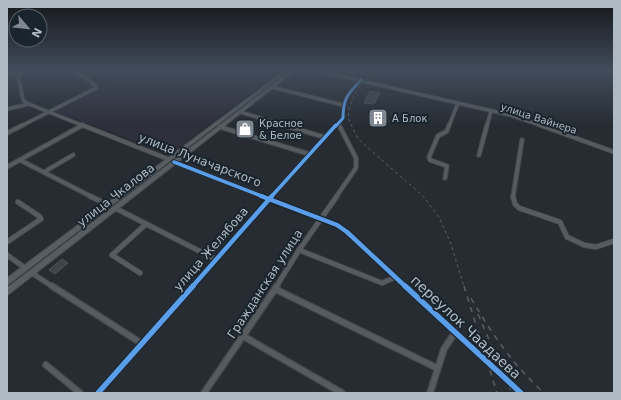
<svg xmlns="http://www.w3.org/2000/svg" width="621" height="400" font-family="'DejaVu Sans',sans-serif">
  <style>
    .medical { fill: #2e2f3b }
    .building { fill: #3e4448; stroke: #4e545a }
    .lines { fill: none; stroke-linecap: round; stroke-linejoin: round }
    .minor-far3-casing { stroke: #44484d; stroke-width: 4.5 }
    .minor-far2-casing { stroke: #44484d; stroke-width: 5.5 }
    .minor-far1-casing { stroke: #44484d; stroke-width: 6 }
    .minor-casing { stroke: #44484d; stroke-width: 8 }
    .major-casing { stroke: #43494f; stroke-width: 2 }
    .minor-far3 { stroke: #565b60; stroke-width: 3 }
    .minor-far2 { stroke: #565b60; stroke-width: 3.5 }
    .minor-far1 { stroke: #565b60; stroke-width: 4.5 }
    .minor { stroke: #565b60; stroke-width: 5.5 }
    .major { fill: #585d62; fill-rule: evenodd }
    .tram-far1 { stroke: #5a5f64; stroke-width: 1 }
    .tram { stroke: #5a5f64; stroke-width: 1.5 }
    .rail-far1 { stroke: #5a5f64; stroke-width: 1; stroke-dasharray: 3 3; stroke-linecap: butt }
    .rail { stroke: #5a5f64; stroke-width: 1.5; stroke-dasharray: 5.5 5.5; stroke-linecap: butt }
    .cycleway-far3-casing { stroke: #1a242c; stroke-width: 4.5 }
    .cycleway-far2-casing { stroke: #1a242c; stroke-width: 5.5 }
    .cycleway-far1-casing { stroke: #1a242c; stroke-width: 7 }
    .cycleway-casing { stroke: #1a242c; stroke-width: 8 }
    .cycleway-far3 { stroke: #5a9eea; stroke-width: 3 }
    .cycleway-far2 { stroke: #5a9eea; stroke-width: 3.5 }
    .cycleway-far1 { stroke: #5a9eea; stroke-width: 4.5 }
    .cycleway { stroke: #5a9eea; stroke-width: 5.5 }
    .labels { text-anchor: middle; stroke-width: 4; stroke-linejoin: round; paint-order: stroke }
    .far-poi-label { font-size: 10px; fill: #afbac4; stroke: #1a242c; text-anchor: start }
    .far-street-label { font-size: 10px; fill: #afbac4; stroke: #1a242c }
    .street-label { font-size: 12px; fill: #afbac4; stroke: #1a242c }
    .near-street-label { font-size: 14px; fill: #afbac4; stroke: #1a242c }
  </style>
  <rect width="100%" height="100%" fill="#262c32"/>
  <polygon class="medical" points="117,70 257,70 276,75 170,154 54,111 117,78"/>
  <g class="building">
    <polygon points="370,91 380,93 374,104 364,103"/>
    <polygon points="62,259 68,263 55,274 49,270"/>
  </g>
  <g class="lines">
    <g class="minor-far3-casing">
      <g id="minor-far3">
        <polyline points="17,70 23,100 29,104 84,126"/>
        <polyline points="314,70 510,115 543,126"/>
        <polyline points="7,75 31,70"/>
        <polyline points="272,87 343,105"/>
        <polyline points="7,109 29,104"/>
        <polyline points="240,112 287,126"/>
        <polyline points="21,126 96,88 96,86 83,76 70,70"/>
        <polyline points="81,126 83,125"/>
        <path d="M 336,126 L 343,118 C 343,98 348,94 361,80"/>
        <polyline points="449,126 458,103"/>
        <polyline points="487,126 491,111"/>
      </g>
    </g>
    <g class="minor-far2-casing">
      <g id="minor-far2">
        <polyline points="82,125 168,159"/>
        <polyline points="283,125 324,137"/>
        <polyline points="540,125 614,152"/>
        <polyline points="220,127 309,154"/>
        <polyline points="7,133 23,125"/>
        <polyline points="479,155 487,125"/>
        <polyline points="20,160 92,197"/>
        <polyline points="174,162 264,197"/>
        <polyline points="7,167 83,125"/>
        <polyline points="44,172 73,155"/>
        <polyline points="445,178 447,166 430,160 429,157 438,136 447,131 449,125"/>
        <polyline points="271,197 336,125"/>
        <polyline points="336,197 356,168 356,158 339,125"/>
        <polyline points="513,197 522,140"/>
      </g>
    </g>
    <g class="minor-far1-casing">
      <g id="minor-far1">
        <polyline points="90,196 108,205"/>
        <polyline points="261,196 337,225 347,232 406,287"/>
        <polyline points="513,196 515,204 519,208 560,222 567,237 584,245 596,247 614,241"/>
        <polyline points="115,208 215,259"/>
        <polyline points="7,242 41,219 39,216 18,202"/>
        <polyline points="299,250 382,283 396,277"/>
        <polyline points="7,255 25,268"/>
        <polyline points="32,273 53,287"/>
        <polyline points="140,273 112,255 146,224"/>
        <polyline points="192,287 272,196"/>
        <polyline points="276,287 299,250 337,196"/>
      </g>
    </g>
    <g class="minor-casing">
      <g id="minor">
        <polyline points="52,286 141,343"/>
        <polyline points="405,286 521,393"/>
        <polyline points="275,289 437,368"/>
        <polyline points="243,336 342,393"/>
        <polyline points="46,365 80,393"/>
        <polyline points="98,393 193,286"/>
        <polyline points="204,393 277,286"/>
        <polyline points="430,393 444,349 456,331"/>
      </g>
    </g>
    <g class="major-casing">
      <g id="major">
        <polygon points="286,70 289,70 9,284 7,285 7,278"/>
        <polygon points="293,70 296,70 9,294 7,295 7,288"/>
      </g>
    </g>
    <use href="#minor-far3" class="minor-far3"/>
    <use href="#minor-far2" class="minor-far2"/>
    <use href="#minor-far1" class="minor-far1"/>
    <use href="#minor" class="minor"/>
    <use href="#major" class="major"/>
    <polyline class="tram-far1" points="9,287 292,70"/>
    <polyline class="tram" points="7,288 10,286"/>
    <g class="rail-far1">
      <polyline points="378,70 357,89 349,108 348,118 358,139 423,196 439,217 451,244 464,287"/>
      <polyline points="598,70 614,72"/>
    </g>
    <g class="rail">
      <polyline points="464,286 497,393"/>
      <path d="M 471,298 C 491,333 514,366 544,393"/>
      <polyline points="478,314 512,393"/>
    </g>
    <g class="cycleway-far3-casing">
      <path id="cycleway-far3" d="M 336,126 L 343,118 C 343,98 348,94 361,80"/>
    </g>
    <g class="cycleway-far2-casing">
      <g id="cycleway-far2">
        <polyline points="174,162 264,197"/>
        <polyline points="271,197 336,125"/>
      </g>
    </g>
    <g class="cycleway-far1-casing">
      <g id="cycleway-far1">
        <polyline points="261,196 337,225 347,232 406,287"/>
        <polyline points="192,287 272,196"/>
      </g>
    </g>
    <g class="cycleway-casing">
      <g id="cycleway">
        <polyline points="405,286 521,393"/>
        <polyline points="98,393 193,286"/>
      </g>
    </g>
    <use href="#cycleway-far3" class="cycleway-far3"/>
    <use href="#cycleway-far2" class="cycleway-far2"/>
    <use href="#cycleway-far1" class="cycleway-far1"/>
    <use href="#cycleway" class="cycleway"/>
  </g>
  <linearGradient id="sky" x2="0" y2="1"><stop stop-color="#15181c"/><stop offset="0.56" stop-color="#414b5a"/><stop offset="1" stop-color="#414b5a" stop-opacity="0"/></linearGradient>
  <rect width="621" height="126" fill="url(#sky)"/>
  <defs>
    <g id="building-square" transform="scale(1)"><rect x="-9" y="-9" width="18" height="18" rx="4" fill="#7f8891" stroke="#1a242c"/><path d="M-4-6H4V6H1V3H-1V6H-4ZM-2.5-4.3h1.7v1.8h-1.7ZM.8-4.3h1.7v1.8H.8ZM-2.5-1h1.7V.8h-1.7ZM.8-1h1.7V.8H.8Z" fill="#fff"/></g>
    <g id="shop-square" transform="scale(1)"><rect x="-9" y="-9" width="18" height="18" rx="4" fill="#7f8891" stroke="#1a242c"/><path d="M-5-2.5h2.3a2.7 3.5 0 0 1 5.4 0H5L5.5 6h-11ZM-1.5-2.5h3a1.5 2.3 0 0 0-3 0Z" fill="#fff"/></g>
  </defs>
  <g fill-rule="evenodd">
    <use href="#building-square" x="378" y="118"/>
    <use href="#shop-square" x="245" y="129"/>
  </g>
  <g class="labels">
    <g class="far-poi-label">
      <text x="392" y="122">А Блок</text>
      <text x="259" y="127">Красное<tspan x="259" dy="12">&amp; Белое</tspan></text>
    </g>
    <g class="far-street-label">
      <text transform="translate(539 118) rotate(18)" y="4">улица Вайнера</text>
    </g>
    <g class="street-label">
      <text transform="translate(200 160) rotate(21)" y="4">улица Луначарского</text>
      <text transform="translate(116 195) rotate(-38)" y="4">улица Чкалова</text>
      <text transform="translate(211 249) rotate(-49)" y="4">улица Желябова</text>
      <text transform="translate(265 284) rotate(-57)" y="4">Гражданская улица</text>
    </g>
    <g class="near-street-label">
      <text transform="translate(466 327) rotate(43)" y="5">переулок Чаадаева</text>
    </g>
  </g>
  <rect width="621" height="400" fill="none" stroke="#afbac4" stroke-width="16"/>
  <g transform="translate(28 28) rotate(118)"><circle r="19" fill="#1a242c" stroke="#566069"/>
  <path d="M0-3L7 15L0 10L-7 15Z" fill="#7f8891"/>
  <text y="-6" font-size="11" font-weight="bold" text-anchor="middle" fill="#afbac4">N</text>
  </g>
</svg>
